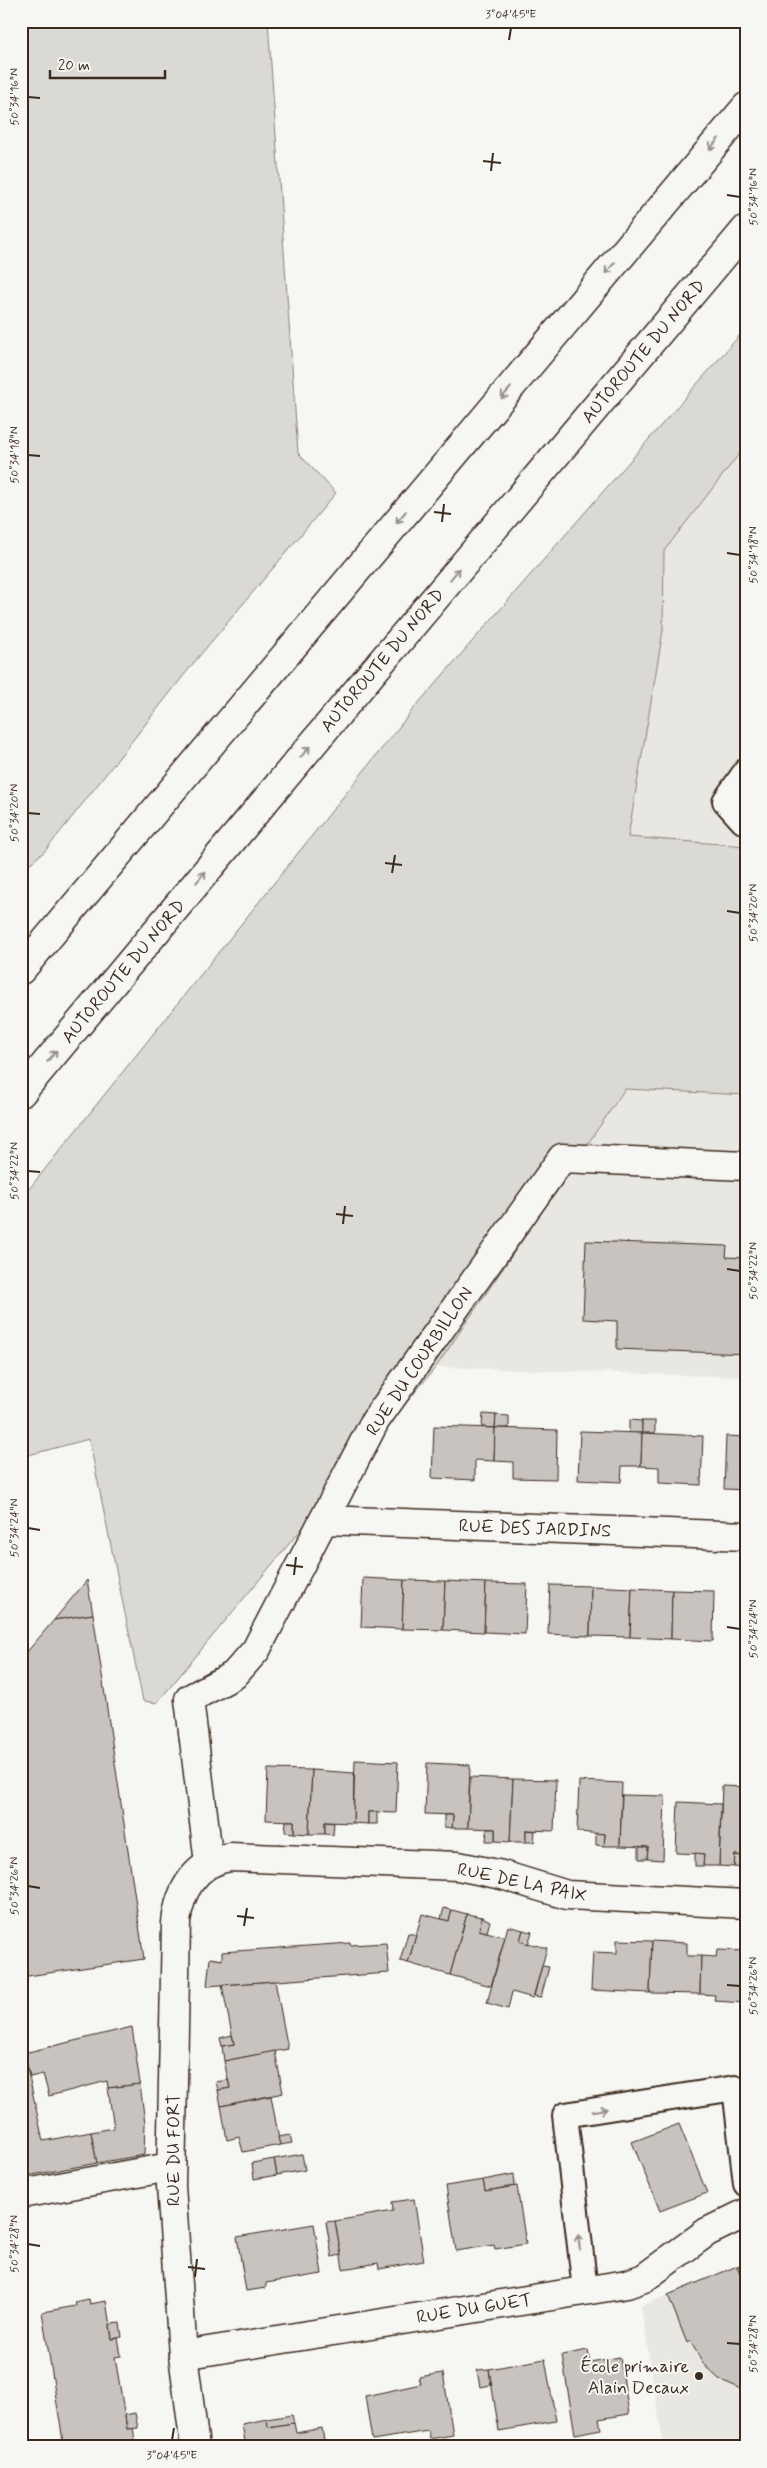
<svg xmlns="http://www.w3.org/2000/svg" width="767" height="2468" font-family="Mynerve,sans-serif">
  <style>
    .built { fill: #e8e7e2 }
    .green { fill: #dad9d3; stroke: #8a8278 }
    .building { fill: #c8c3be; stroke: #3b2a1e }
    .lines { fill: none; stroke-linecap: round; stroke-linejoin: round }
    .lane-casing { stroke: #3b2a1e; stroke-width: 28 }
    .street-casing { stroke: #3b2a1e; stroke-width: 31 }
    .highway-casing { stroke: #3b2a1e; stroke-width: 31 }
    .lane { stroke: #f6f6f2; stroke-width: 24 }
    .street { stroke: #f6f6f2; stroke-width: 28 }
    .highway { stroke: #f6f6f2; stroke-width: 28 }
    .oneway { stroke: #989088 }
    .ticks { fill: none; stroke: #3b2a1e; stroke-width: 2 }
    .poi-dot { fill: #3b2a1e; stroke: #f6f6f2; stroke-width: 2 }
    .labels { text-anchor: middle; stroke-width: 4; stroke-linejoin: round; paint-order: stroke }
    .street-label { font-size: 18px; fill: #3b2a1e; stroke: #f6f6f2 }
    .poi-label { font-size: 18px; fill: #3b2a1e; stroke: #f6f6f2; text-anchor: end }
    .neatline { fill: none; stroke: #3b2a1e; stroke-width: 2 }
    .ticks-label { font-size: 12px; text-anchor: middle; fill: #3b2a1e }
  </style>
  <rect width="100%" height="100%" fill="#f6f6f2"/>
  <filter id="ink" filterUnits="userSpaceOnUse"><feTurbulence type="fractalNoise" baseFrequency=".02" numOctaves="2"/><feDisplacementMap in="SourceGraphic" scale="10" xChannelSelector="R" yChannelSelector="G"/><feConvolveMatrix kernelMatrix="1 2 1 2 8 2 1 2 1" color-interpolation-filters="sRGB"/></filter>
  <g filter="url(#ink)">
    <g class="built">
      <polygon points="746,445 746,846 628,838 663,631 664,551"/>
      <polygon points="626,1089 746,1095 746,1377 436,1367"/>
      <polygon points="746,2263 746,2447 664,2447 641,2306"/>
    </g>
    <g class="green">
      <polygon points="21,21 268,21 298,453 336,493 196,660 46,850 21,871"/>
      <polygon points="746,328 746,445 664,551 663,631 628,837 746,846 746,1095 625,1089 436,1367 157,1703 143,1701 89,1439 21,1457 21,1199 415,707"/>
    </g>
    <g class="building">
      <polygon points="586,1241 727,1246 726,1257 746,1258 746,1354 617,1349 617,1321 583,1319"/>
      <polygon points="483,1414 496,1415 495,1428 482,1427"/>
      <polygon points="496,1415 509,1416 509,1428 495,1428"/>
      <polygon points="629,1420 642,1421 642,1433 629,1433"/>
      <rect x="642" y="1421" width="13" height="12"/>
      <polygon points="434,1426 495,1428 494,1461 475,1460 475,1480 432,1478"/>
      <polygon points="495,1428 557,1430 556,1479 513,1478 513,1462 494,1461"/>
      <polygon points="580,1431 642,1433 641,1466 622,1466 621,1482 578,1480"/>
      <polygon points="642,1433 703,1436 701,1485 659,1483 659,1467 641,1466"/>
      <polygon points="726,1436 746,1437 746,1490 724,1489"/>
      <polygon points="363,1578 404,1580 402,1629 361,1627"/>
      <polygon points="87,1580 93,1614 54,1620"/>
      <polygon points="404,1580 445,1581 443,1630 402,1629"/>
      <polygon points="445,1581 486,1583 484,1632 443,1630"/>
      <polygon points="486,1583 527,1584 525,1634 484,1632"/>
      <polygon points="550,1585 591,1586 590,1636 548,1634"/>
      <polygon points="591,1586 632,1588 630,1637 590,1636"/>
      <polygon points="632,1588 672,1590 671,1639 630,1637"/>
      <polygon points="672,1590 714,1591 713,1641 671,1639"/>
      <polygon points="93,1614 144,1959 21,1977 21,1659 54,1620"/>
      <polygon points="355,1760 398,1762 396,1813 368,1812 368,1824 353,1823"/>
      <polygon points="427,1763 470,1765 468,1828 452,1828 453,1815 425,1814"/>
      <polygon points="268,1769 312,1770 309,1834 294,1833 294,1821 266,1820"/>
      <polygon points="312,1770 354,1773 353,1823 325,1822 325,1834 309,1834"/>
      <polygon points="470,1777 513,1779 510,1842 495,1841 495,1829 468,1828"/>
      <polygon points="513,1779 556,1780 554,1831 526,1830 526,1842 510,1842"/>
      <polygon points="579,1781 622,1783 620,1846 604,1846 605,1834 577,1832"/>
      <polygon points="722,1786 746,1787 746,1856 735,1855 734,1867 719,1866"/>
      <polygon points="622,1795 665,1796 663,1860 647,1859 648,1847 620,1846"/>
      <polygon points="678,1802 721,1804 719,1866 703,1866 704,1854 676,1853"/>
      <rect x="368" y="1812" width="9" height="12"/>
      <polygon points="444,1815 453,1815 452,1828 444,1827"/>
      <polygon points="286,1821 294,1821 294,1833 285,1832"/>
      <polygon points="325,1822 334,1823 333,1835 325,1834"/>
      <polygon points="487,1829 495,1829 495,1841 486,1841"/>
      <polygon points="526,1830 535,1831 534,1842 526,1842"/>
      <polygon points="596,1833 605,1834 604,1846 596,1845"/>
      <polygon points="639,1847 648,1847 647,1859 639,1859"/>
      <polygon points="695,1853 704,1854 703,1866 695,1866"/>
      <polygon points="735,1855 743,1856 743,1868 734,1867"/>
      <polygon points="444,1908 452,1910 449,1921 441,1919"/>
      <polygon points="452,1910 467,1914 450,1975 408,1963 422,1914 449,1921"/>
      <polygon points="467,1914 482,1917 479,1930 505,1937 491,1986 450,1975"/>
      <polygon points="482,1917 490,1921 487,1932 479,1930"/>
      <polygon points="508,1926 523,1930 520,1941 547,1948 533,1998 512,1992 508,2009 487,2003"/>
      <polygon points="523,1930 532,1932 528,1944 520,1941"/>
      <polygon points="408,1933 416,1935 408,1963 400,1961"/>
      <polygon points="617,1940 652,1941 650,1993 591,1990 593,1952 617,1953"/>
      <polygon points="652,1941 687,1943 687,1956 701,1956 700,1994 650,1993"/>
      <polygon points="350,1943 350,1945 386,1943 389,1973 207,1986 210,1958 222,1960 222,1952"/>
      <polygon points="717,1950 746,1951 746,2003 714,2001 715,1995 700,1994 701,1956 716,1957"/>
      <polygon points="542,1966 549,1967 541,1997 534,1996"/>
      <polygon points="275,1981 288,2049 224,2061 222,2046 234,2044 222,1985"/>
      <polygon points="132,2027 140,2084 108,2088 107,2081 49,2096 43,2074 30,2077 24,2053"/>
      <polygon points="232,2035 234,2044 222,2046 220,2038"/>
      <polygon points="275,2051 283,2093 221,2106 218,2090 230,2088 224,2061"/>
      <polygon points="24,2053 43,2141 91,2132 97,2163 21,2177 21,2054"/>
      <polygon points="228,2080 230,2088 218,2090 216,2082"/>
      <polygon points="140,2084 145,2123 144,2155 97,2163 91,2132 114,2128 108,2088"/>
      <polygon points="271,2096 280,2145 243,2152 239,2137 227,2140 221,2106"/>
      <polygon points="679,2124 707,2193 660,2211 632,2142"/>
      <polygon points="290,2135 292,2143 280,2145 278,2137"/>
      <polygon points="302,2154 305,2170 277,2175 274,2159"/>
      <polygon points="274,2159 277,2175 254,2179 252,2163"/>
      <polygon points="514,2174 515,2186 485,2191 483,2180"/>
      <polygon points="483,2180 485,2191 517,2186 526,2244 495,2249 494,2245 456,2251 446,2186"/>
      <polygon points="414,2199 424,2261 379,2269 378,2263 343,2269 335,2221 393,2211 392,2202"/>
      <polygon points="335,2221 341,2255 332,2257 326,2222"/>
      <polygon points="314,2224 322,2274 266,2283 266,2288 246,2291 237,2237"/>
      <polygon points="746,2263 746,2277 742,2278 737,2266"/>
      <polygon points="737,2266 742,2278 746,2277 746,2391 719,2379 705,2366 690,2341 687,2343 668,2295"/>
      <polygon points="89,2299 90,2304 106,2301 112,2339 118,2338 121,2356 115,2357 127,2429 133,2428 136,2446 64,2447 42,2312 76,2306 75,2302"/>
      <polygon points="120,2323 122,2337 112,2339 110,2324"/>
      <polygon points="588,2350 590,2362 620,2357 629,2414 599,2419 601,2429 575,2434 562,2355"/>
      <polygon points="545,2359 556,2421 499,2431 489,2369"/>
      <polygon points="489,2369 491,2385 480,2387 477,2370"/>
      <polygon points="443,2373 453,2435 430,2439 428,2431 372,2440 365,2396 421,2384 419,2377"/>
      <polygon points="135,2413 138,2428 127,2429 125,2415"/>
      <polygon points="292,2415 294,2423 268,2427 267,2419"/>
      <polygon points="267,2419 268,2427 294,2423 296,2433 322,2428 325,2447 246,2447 242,2424"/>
    </g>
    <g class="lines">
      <g class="lane-casing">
        <g id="lane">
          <polyline points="746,771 725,801 743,821 746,821"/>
          <polyline points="585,2290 565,2115 735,2088 746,2184"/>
        </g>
      </g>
      <g class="street-casing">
        <g id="street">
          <polyline points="324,1520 746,1536"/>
          <polyline points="209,1863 189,1699 234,1675 256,1650 375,1421 562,1158 746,1166"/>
          <polyline points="21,2194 170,2167"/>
          <polyline points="183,2355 627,2284 644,2278 707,2232 746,2213"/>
          <path d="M 195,2447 L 183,2355 L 171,2186 L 176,1923 C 179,1891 196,1862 230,1857 L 458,1866 L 502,1875 L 567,1895 L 746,1904"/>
        </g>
      </g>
      <g class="highway-casing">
        <g id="highway">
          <polyline points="21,970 746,107"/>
          <polyline points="21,1093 356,692 746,229"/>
        </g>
      </g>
      <use href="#lane" class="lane"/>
      <use href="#street" class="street"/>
      <use href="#highway" class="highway"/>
    </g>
    <defs><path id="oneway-shaft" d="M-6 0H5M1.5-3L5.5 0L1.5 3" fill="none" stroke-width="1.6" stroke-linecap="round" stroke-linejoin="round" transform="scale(1.25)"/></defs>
    <g class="oneway">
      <use href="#oneway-shaft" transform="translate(714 144) rotate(130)"/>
      <use href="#oneway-shaft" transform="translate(610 268) rotate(130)"/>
      <use href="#oneway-shaft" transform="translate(506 393) rotate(130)"/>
      <use href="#oneway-shaft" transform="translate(401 517) rotate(130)"/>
      <use href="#oneway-shaft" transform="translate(455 574) rotate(-50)"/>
      <use href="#oneway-shaft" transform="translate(305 752) rotate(-50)"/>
      <use href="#oneway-shaft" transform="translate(201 877) rotate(-50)"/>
      <use href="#oneway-shaft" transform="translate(52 1056) rotate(-50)"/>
      <use href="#oneway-shaft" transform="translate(600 2110) rotate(-9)"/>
      <use href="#oneway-shaft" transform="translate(579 2242) rotate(-97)"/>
    </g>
  </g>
  <path class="ticks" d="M 509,40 L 511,28M 28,97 L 40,98M 483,161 L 501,163M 491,171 L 493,153M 727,195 L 740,197M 28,455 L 40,456M 434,512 L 451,514M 442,522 L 444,504M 727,553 L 740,555M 28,813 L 40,814M 385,863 L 402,865M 392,873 L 395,855M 727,911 L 740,913M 28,1171 L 40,1172M 336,1214 L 353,1216M 343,1224 L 345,1206M 727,1269 L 740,1271M 28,1528 L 40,1530M 286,1565 L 303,1567M 294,1575 L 296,1557M 727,1627 L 740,1629M 28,1886 L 40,1888M 237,1916 L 254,1918M 244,1926 L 247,1908M 727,1985 L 740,1986M 28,2244 L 40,2246M 188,2267 L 205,2269M 195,2277 L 197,2259M 727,2343 L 740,2344M 172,2440 L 174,2428"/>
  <circle class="poi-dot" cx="699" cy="2376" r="5"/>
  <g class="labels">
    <g class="street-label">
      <text transform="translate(643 351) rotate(-50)" y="6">AUTOROUTE DU NORD</text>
      <text transform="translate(382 660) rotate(-50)" y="6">AUTOROUTE DU NORD</text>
      <text transform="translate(123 971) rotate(-50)" y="6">AUTOROUTE DU NORD</text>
      <text transform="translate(419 1361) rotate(-56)" y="6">RUE DU COURBILLON</text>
      <text transform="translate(535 1528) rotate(2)" y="6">RUE DES JARDINS</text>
      <text transform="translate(522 1882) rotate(12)" y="6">RUE DE LA PAIX</text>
      <text transform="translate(173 2150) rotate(-90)" y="6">RUE DU FORT</text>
      <text transform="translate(474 2308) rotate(-9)" y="6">RUE DU GUET</text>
    </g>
    <g class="poi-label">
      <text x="689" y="2372">École primaire<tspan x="689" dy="21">Alain Decaux</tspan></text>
    </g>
  </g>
  <rect width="767" height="2468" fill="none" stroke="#f6f6f2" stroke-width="55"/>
  <path d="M50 70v8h115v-8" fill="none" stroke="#3b2a1e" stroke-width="2.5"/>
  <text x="58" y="70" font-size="15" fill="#3b2a1e" stroke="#f6f6f2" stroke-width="4" paint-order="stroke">20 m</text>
  <rect x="28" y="28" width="712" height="2412" class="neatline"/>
  <g class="ticks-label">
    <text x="511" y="18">3°04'45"E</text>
    <text transform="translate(14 97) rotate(-90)" y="4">50°34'16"N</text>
    <text transform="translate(753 197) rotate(-90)" y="4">50°34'16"N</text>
    <text transform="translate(14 455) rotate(-90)" y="4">50°34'18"N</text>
    <text transform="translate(753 555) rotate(-90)" y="4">50°34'18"N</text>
    <text transform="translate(14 813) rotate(-90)" y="4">50°34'20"N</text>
    <text transform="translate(753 913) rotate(-90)" y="4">50°34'20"N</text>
    <text transform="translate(14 1171) rotate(-90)" y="4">50°34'22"N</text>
    <text transform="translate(753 1271) rotate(-90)" y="4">50°34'22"N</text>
    <text transform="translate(14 1528) rotate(-90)" y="4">50°34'24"N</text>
    <text transform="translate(753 1629) rotate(-90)" y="4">50°34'24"N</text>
    <text transform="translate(14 1886) rotate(-90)" y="4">50°34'26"N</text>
    <text transform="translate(753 1986) rotate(-90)" y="4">50°34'26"N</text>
    <text transform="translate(14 2244) rotate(-90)" y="4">50°34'28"N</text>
    <text transform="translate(753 2344) rotate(-90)" y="4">50°34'28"N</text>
    <text x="172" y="2459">3°04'45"E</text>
  </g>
</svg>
